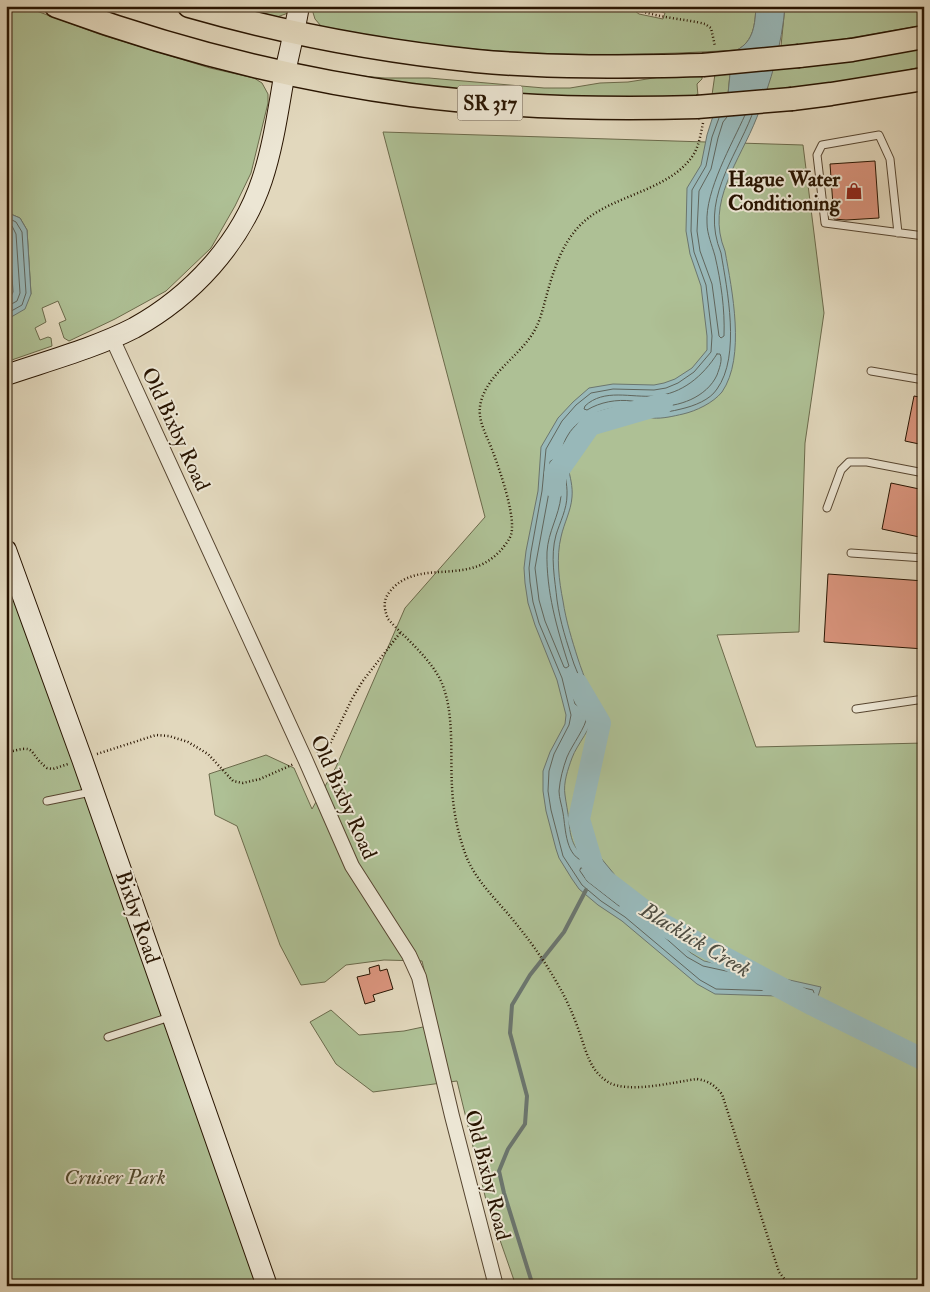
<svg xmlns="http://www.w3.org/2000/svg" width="930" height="1292" font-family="'IM FELL Double Pica',serif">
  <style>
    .green { fill: #aec095; stroke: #6b6a4b }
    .water { fill: #98b8b9; stroke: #6b766f }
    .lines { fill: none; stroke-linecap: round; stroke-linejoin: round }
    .shore { stroke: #60665d; stroke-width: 1 }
    .stream { stroke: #6b766f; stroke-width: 4 }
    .river { stroke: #98b8b9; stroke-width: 22 }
    .building { fill: #da947d; stroke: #281401 }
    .lane-casing { stroke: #564530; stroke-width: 9 }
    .street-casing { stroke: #564530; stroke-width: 16 }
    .secondary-casing { stroke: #281401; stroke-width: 22 }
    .primary-casing { stroke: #281401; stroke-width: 25 }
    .path { stroke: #281401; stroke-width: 2.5; stroke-dasharray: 1 2.5; stroke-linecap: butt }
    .lane { stroke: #ece6d4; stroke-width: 7 }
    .street { stroke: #ece6d4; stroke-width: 14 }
    .secondary { stroke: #ece6d4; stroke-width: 20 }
    .primary { stroke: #e2d8bd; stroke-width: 22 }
    .primary-bridge-casing { stroke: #281401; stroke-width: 25; stroke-linecap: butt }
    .primary-bridge { stroke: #e2d8bd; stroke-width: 22 }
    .labels { text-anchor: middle; stroke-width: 4; stroke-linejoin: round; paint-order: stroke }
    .shield { fill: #ece6d4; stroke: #635340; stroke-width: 1 }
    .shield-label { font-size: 20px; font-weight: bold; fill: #281401 }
    .poi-label { font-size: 21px; font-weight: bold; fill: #281401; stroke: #ece6d4; text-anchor: end }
    .street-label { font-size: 21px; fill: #281401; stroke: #ece6d4 }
    .park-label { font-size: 21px; font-style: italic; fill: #50482d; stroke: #ece6d4 }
    .water-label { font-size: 22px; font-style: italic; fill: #4f4d41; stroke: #ece6d4 }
  </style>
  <rect width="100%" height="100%" fill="#e2d8bd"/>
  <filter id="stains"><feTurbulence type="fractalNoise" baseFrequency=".004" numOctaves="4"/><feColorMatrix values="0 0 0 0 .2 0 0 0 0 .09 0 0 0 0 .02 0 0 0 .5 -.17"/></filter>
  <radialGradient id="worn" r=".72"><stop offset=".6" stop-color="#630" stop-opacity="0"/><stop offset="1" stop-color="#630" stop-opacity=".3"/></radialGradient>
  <g class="green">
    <polygon points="6,6 23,6 99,34 210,68 254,78 262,83 268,94 268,103 251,173 235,206 211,248 166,291 115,319 69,341 64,338 59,323 66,320 58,301 42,308 46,322 35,328 40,340 48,337 51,338 52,346 6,362 6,320 12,317 31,294 27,230 20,218 6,212"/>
    <polygon points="238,6 292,6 291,12 277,17"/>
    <path d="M 311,6 L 628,6 L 639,14 L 663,19 L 665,13 L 640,6 L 756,6 C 755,24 754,41 737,50 C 625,57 514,57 403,41 C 378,37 344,35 321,26 L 315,19 Z"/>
    <polygon points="785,6 924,6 924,25 821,43 781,46"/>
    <polygon points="924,47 924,66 874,78 766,91 772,70 840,61"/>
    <polygon points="715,74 730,74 728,94 712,95"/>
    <polygon points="350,75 385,78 429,78 544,88 570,88 600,83 628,82 660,77 702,75 702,79 697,84 698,96 598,99 455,90"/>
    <polygon points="383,132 803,145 824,313 805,443 799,632 717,635 756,747 924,743 924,1286 516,1286 486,1200 457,1081 373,1092 336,1064 310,1022 331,1010 359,1035 404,1031 437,1024 422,961 384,960 346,965 325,982 301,985 280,945 237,826 215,815 209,774 266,755 294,768 312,809 336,767 405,608 485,517"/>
    <polygon points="6,550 257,1286 6,1286"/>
  </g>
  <g class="water">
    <path d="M 756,6 L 785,6 C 782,45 771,81 757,117 C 740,161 705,202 725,251 C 732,290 746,357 722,392 C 713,403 696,411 683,414 C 674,416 662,419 653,418 C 644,417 636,412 627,412 C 608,411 582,421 572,438 C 560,459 574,476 572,497 C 571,511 564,523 561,537 C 556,557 559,581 563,601 C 566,621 572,640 578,659 C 584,677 592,695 593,714 C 593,727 577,744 572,758 C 568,769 563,783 565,795 C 566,803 568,812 569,821 C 570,836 573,852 589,858 L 596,852 L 647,914 L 691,953 L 704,961 L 821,987 L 812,1015 L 791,1002 L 777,996 L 715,994 L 697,984 L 622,921 L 598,905 L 579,889 L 572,879 L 559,858 L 556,849 L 546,811 L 543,791 L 543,771 L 550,752 L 565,724 L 566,715 L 557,680 L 535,625 L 528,603 L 525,583 L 524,568 L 526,551 L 538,491 L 541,447 L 558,418 L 573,402 L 589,388 L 613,384 L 654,385 L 664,383 L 675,379 L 692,368 L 707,350 L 707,336 L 701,286 L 690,254 L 686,231 L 687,188 L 701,165 L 707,135 L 713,116 L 728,94 L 730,74 L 737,50 C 754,41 755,24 756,6 Z"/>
    <polygon points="6,212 20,218 27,230 31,294 25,309 6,320"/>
  </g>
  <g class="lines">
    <g class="shore">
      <path d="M 727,117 L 723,122 L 718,138 L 711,169 L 699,191 L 697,231 L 700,251 L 712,284 L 719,336 L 721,338 L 724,336 C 725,309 721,282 715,256 C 712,245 707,234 707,223 C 705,191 732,144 745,115"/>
      <path d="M 719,118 L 712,137 L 706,166 L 692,190 L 691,231 L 694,252 L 706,285 L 712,336 L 711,352 L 694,372 L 678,383 L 666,388 L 654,390 L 613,389 L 591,393 L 576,405 L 562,421 L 546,449 L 542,491 L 531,552 L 529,568 L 530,582 L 533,602 L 539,623 L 562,678 L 571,715 L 569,725 L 554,754 L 549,771 L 548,791 L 551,810 L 563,856 L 582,885 L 601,901 L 625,917 L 700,980 L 716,989 L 778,991 L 808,1006 L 810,1005 L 814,993 L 813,990 L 703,966 L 687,957 L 643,918 L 597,861 C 593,861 590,863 586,862 C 565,857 566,830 563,813 C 562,806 559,798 559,791 C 560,779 563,768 567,757 C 572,745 586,727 587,716 C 589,699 580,679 574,664 C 567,643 560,622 557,600 C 555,580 550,556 556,535 C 560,522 567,509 567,495 C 568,472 554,457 568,435 C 579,416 608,406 628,407 C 637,407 646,412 654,413 C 663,413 673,411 681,409 C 694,406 710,400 717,389 C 741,356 727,289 721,253 C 700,201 734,161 752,115"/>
      <polyline points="6,217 16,222 22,232 26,293 22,305 6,314"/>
      <polyline points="6,224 12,226 16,234 20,293 17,301 6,307"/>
      <polyline points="6,232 10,243 13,292 11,296 6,299"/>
      <path d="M 717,354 L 720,354 C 723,360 719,369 717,375 C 707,397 678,408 655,406 C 647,406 639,402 632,401 C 617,399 600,402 587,410 L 584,409 L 585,406 C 604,388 631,398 655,396 C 682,394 703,376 717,354 Z"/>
      <path d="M 553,460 L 555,462 C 557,473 562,485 561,496 C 559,516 548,532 547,552 C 546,591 557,629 569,666 L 566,668 L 564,667 L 545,621 L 539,600 L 535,568 L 549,492 L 550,462 Z"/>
      <polygon points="570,677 573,679 580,705 578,706 575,704 569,680"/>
      <polygon points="581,868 596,869 623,902 622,905 619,906 587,881 580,871"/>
    </g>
    <polyline class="stream" points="533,1286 504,1193 499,1171 508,1149 525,1124 527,1096 510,1033 512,1005 530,975 564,932 586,890"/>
    <g class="river">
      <polyline points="555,487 555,475 590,425 662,404"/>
      <polyline points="577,684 600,723 579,819 595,873 660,923 813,1005 924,1060"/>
    </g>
  </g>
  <g class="building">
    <polygon points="875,161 879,218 846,220 834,219 830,164"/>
    <polygon points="914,396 924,398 924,445 905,441"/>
    <polygon points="891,483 924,490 924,538 882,529"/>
    <polygon points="828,574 924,581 924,649 824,642"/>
    <polygon points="379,965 380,971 387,969 393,989 373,995 375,1001 365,1004 357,977 370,974 369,968"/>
  </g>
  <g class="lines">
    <g class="lane-casing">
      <g id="lane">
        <polyline points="898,233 890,159 879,135 822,145 817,155 825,223 924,236"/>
        <polyline points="871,371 924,380"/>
        <polyline points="827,508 841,470 849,462 867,462 924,473"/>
        <polyline points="851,553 924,558"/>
        <polyline points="856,709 924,699"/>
        <polyline points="47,801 86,793"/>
        <polyline points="108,1037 170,1017"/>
      </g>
    </g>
    <g class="street-casing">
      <polyline id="street" points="112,338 305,759 352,866 409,955 419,977 452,1116 496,1286"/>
    </g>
    <g class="secondary-casing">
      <g id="secondary">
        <path d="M 6,375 C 47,361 95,348 134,328 C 192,296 241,243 262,180 C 273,147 278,111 284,77 C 289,53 295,30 299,6"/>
        <polyline points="6,550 82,759 267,1286"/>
      </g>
    </g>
    <g class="primary-casing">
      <g id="primary">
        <path d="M 56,6 C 171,48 289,79 411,95 C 505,107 602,110 697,107"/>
        <path d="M 189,6 C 283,33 378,51 476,61 C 551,68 627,67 703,65"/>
        <polyline points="799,56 852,50 924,37"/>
        <polyline points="792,99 831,94 924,79"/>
      </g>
    </g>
    <g class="path">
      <path d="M 633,6 C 645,17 688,19 705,24 L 711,28 L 715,46"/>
      <path d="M 703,123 C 701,133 699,144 695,152 C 674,189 618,194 587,219 C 562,239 553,272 545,301 C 542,312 539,324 533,333 C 519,356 491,372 482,398 C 475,418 486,433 493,452 C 500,471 513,509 512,528 C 512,535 509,540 505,545 C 498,555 486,564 475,567 C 448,576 414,566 393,588 C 383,598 383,606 388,619 C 405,638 428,656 440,679 C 455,710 450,753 452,787 C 453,808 457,830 464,850 C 472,876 492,895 509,915 C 527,937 543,958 557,983 C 566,998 573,1014 579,1031 C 586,1050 589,1070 608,1082 C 628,1094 674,1082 697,1079 C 709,1081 714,1085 722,1094 L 779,1272 L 790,1286"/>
      <path d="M 6,753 C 39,743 26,752 47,768 L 53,769 L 68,764"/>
      <polyline points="317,753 326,749 330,744 352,699 362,682 400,633"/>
      <polyline points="97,754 156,735 169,736 188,742 208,754 233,781 243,783 260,779 294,764"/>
    </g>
    <use href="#lane" class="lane"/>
    <use href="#street" class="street"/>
    <use href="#secondary" class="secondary"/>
    <use href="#primary" class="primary"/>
    <g class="primary-bridge-casing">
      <g id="primary-bridge">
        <polyline points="703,65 799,56"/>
        <polyline points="697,107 792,99"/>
      </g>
    </g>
    <use href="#primary-bridge" class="primary-bridge"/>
  </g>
  <defs>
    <g id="shop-bare" transform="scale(1.35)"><path d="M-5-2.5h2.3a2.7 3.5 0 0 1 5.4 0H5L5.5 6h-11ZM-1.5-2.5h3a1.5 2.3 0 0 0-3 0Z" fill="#8f2418" stroke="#ece6d4" stroke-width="2.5" paint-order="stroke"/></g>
  </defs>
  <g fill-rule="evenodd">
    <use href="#shop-bare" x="854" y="191"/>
  </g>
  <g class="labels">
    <rect class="shield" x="457.5" y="85.5" width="65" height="35" rx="4"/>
    <g class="shield-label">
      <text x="490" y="110">SR 317</text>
    </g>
    <g class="poi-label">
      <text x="840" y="186">Hague Water<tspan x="840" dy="24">Conditioning</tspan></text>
    </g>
    <g class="street-label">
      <text transform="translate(176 429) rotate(65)" y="7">Old Bixby Road</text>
      <text transform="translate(344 797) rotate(66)" y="7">Old Bixby Road</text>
      <text transform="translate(138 917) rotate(71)" y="7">Bixby Road</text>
      <text transform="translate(488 1175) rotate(76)" y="7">Old Bixby Road</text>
    </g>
    <g class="park-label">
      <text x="115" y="1184">Cruiser Park</text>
    </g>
    <g class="water-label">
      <text transform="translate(696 939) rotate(31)" y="8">Blacklick Creek</text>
    </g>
  </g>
  <rect width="930" height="1292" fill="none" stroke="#e2d8bd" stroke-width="25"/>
  <rect x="8" y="8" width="915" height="1277" fill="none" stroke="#281401" stroke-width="2.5"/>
  <rect x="12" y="12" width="905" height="1267" fill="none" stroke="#281401"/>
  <rect width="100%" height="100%" filter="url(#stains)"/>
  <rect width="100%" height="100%" fill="url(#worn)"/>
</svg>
